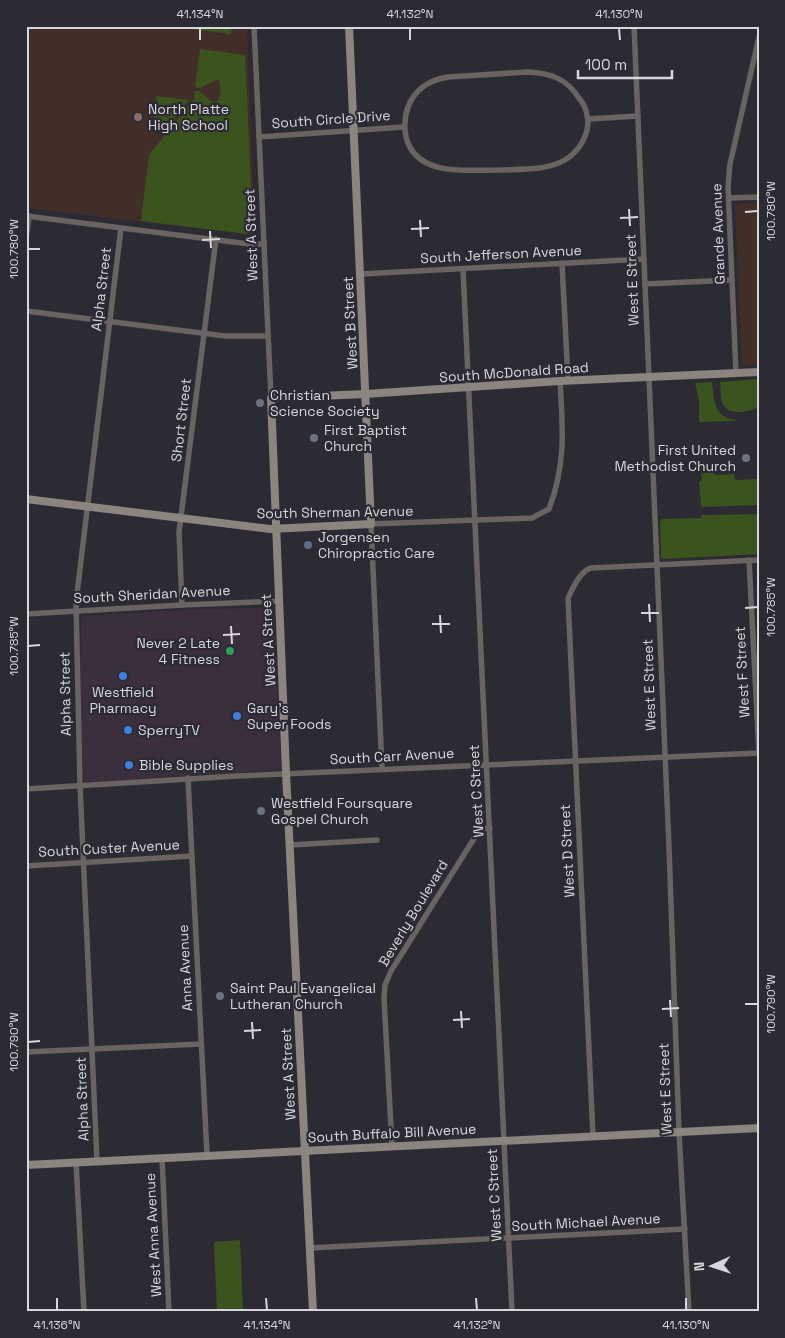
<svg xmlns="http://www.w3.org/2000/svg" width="785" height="1338" font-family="'Space Grotesk',sans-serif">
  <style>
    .commercial { fill: #3b2e3d }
    .education { fill: #412e29 }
    .green { fill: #3b541e }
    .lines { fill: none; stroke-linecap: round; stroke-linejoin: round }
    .street { stroke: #696461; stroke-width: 5.5 }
    .secondary { stroke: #8b847f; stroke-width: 8 }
    .ticks { fill: none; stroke: #d7d6dc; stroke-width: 2 }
    .education-dot { fill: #8d6e63; stroke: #2c2b33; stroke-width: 2 }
    .worship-dot { fill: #6b7280; stroke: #2c2b33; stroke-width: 2 }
    .service-dot { fill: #5c6f8a; stroke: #2c2b33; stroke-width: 2 }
    .leisure-dot { fill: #2e9e5b; stroke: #2c2b33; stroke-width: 2 }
    .shop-dot { fill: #3f7fe0; stroke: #2c2b33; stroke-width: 2 }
    .labels { text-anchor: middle; stroke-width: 4.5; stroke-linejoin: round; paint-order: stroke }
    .poi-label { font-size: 14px; fill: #d7d6dc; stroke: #2c2b33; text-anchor: start }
    .street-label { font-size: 14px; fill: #d7d6dc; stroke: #2c2b33 }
    .neatline { fill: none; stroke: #d7d6dc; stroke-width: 2 }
    .ticks-label { font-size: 12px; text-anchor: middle; fill: #d7d6dc }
  </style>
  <rect width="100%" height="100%" fill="#2c2b33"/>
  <polygon class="commercial" points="274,608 281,766 279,770 86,782 84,780 80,695 81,618 83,616 197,609"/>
  <g class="education">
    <polygon points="26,26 247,26 255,235 26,208"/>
    <polygon points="759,203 759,365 742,366 735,204"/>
  </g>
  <g class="green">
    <polygon points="166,26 232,26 231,34"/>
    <path d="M 200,49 L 245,55 L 253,228 L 247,234 L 141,221 L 149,155 L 194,99 L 195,91 L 199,91 L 215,104 C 222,97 222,88 218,79 L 200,88 L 195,87 Z"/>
    <polygon points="157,96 189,100 166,129 153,127"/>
    <path d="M 759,379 L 759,407 C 748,412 728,417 722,402 C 720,396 721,388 720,382 Z"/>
    <path d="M 712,382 C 714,400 713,418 737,420 L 737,421 L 699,422 L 699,400 L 695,383 Z"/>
    <polygon points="714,470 715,475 734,474 735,480 759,479 759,505 701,507 699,482 702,481 701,471"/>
    <polygon points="759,514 759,554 663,559 661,557 660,521 662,519 701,518 701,515"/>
    <polygon points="240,1240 243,1312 217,1312 214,1242"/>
  </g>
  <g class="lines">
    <g class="street">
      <polyline points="254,26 271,398"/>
      <polyline points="634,26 669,847 679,1132 689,1312"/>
      <path d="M 528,72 C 550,73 566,78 579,98 C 583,103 586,108 587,115 C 591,132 580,151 565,160 C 546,171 520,169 498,170 C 467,170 416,177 406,137 C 404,126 404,118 408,107 C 415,89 429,80 448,77 Z"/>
      <polyline points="588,119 638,116"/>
      <polyline points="259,137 404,127"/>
      <polyline points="729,198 759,197"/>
      <polyline points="26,216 249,244 264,244"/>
      <polyline points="26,240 29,216"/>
      <polyline points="562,263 568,380"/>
      <polyline points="463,269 512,1312"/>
      <polyline points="361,274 644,259"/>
      <polyline points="645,284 732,280"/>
      <polyline points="26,311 225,336 268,336"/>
      <polyline points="736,373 728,187 730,164 759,37"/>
      <polyline points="182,605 179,532 216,239"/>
      <polyline points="26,614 182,605 279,601"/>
      <path d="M 382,769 L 371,524 L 532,518 L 549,509 C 566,464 563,428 560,381"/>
      <polyline points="188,778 207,1155"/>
      <polyline points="26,789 237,776 759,753 749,560"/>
      <polyline points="290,845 377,840"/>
      <polyline points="26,866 192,856"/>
      <polyline points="26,1052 201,1044"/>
      <path d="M 593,1136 L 568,598 C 573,588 580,571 591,568 L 759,560"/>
      <polyline points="392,1146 384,998 385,985 391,971 480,829 490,828"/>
      <polyline points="162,1158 169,1312"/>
      <polyline points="97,1161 80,785 76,602 121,228"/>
      <polyline points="76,1162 84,1312"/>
      <polyline points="309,1248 685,1229"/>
    </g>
    <g class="secondary">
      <polyline points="26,499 270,529 371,524 349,26"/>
      <polyline points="26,1165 759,1128"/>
      <polyline points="313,1312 286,773 271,398 366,394 560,381 759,372"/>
    </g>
  </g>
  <path class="ticks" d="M 200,28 L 200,40M 410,28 L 410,40M 619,28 L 620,40M 629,209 L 630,226M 745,212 L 758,211M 620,218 L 638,217M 420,220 L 421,237M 411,229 L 429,228M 210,231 L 211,248M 202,240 L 220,239M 28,249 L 40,249M 649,604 L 650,622M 745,608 L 758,607M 641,613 L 659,613M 440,615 L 441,633M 432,624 L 450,624M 231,626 L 232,644M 223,635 L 240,634M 28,646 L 40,645M 670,1000 L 671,1017M 745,1004 L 758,1004M 662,1009 L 679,1008M 461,1011 L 462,1028M 453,1020 L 470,1019M 252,1022 L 253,1039M 244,1031 L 261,1030M 28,1042 L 40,1041M 57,1298 L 57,1310M 266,1298 L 267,1310M 476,1298 L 477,1310M 686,1298 L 686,1310"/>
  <circle class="education-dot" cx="138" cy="117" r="5"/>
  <g class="worship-dot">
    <circle cx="260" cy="403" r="5"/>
    <circle cx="314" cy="438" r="5"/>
    <circle cx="746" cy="458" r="5"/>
    <circle cx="261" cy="811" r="5"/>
    <circle cx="220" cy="996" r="5"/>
  </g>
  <circle class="service-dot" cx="308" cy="545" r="5"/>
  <circle class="leisure-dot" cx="230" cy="651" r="5"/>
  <g class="shop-dot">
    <circle cx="123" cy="676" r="5"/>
    <circle cx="237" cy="716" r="5"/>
    <circle cx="128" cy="730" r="5"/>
    <circle cx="129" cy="765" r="5"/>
  </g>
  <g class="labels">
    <g class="poi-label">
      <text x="148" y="114">North Platte<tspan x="148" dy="16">High School</tspan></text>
      <text x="270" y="400">Christian<tspan x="270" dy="16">Science Society</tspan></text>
      <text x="324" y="435">First Baptist<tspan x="324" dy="16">Church</tspan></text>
      <text x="736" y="455" text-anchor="end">First United<tspan x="736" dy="16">Methodist Church</tspan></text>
      <text x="318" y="542">Jorgensen<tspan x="318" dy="16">Chiropractic Care</tspan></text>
      <text x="220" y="648" text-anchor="end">Never 2 Late<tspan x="220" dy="16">4 Fitness</tspan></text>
      <text x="123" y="697" text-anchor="middle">Westfield<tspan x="123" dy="16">Pharmacy</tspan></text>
      <text x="247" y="713">Gary's<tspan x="247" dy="16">Super Foods</tspan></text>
      <text x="138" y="735">SperryTV</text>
      <text x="139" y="770">Bible Supplies</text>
      <text x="271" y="808">Westfield Foursquare<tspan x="271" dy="16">Gospel Church</tspan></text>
      <text x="230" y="993">Saint Paul Evangelical<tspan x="230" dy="16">Lutheran Church</tspan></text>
    </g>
    <g class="street-label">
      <text transform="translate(331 119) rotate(-4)" y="5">South Circle Drive</text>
      <text transform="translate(718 234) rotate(-92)" y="5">Grande Avenue</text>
      <text transform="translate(251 235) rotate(-92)" y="5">West A Street</text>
      <text transform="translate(501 254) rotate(-3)" y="5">South Jefferson Avenue</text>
      <text transform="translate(632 280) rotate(-92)" y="5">West E Street</text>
      <text transform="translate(101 289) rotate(-83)" y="5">Alpha Street</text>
      <text transform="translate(350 323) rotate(-93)" y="5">West B Street</text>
      <text transform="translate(514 372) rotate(-4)" y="5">South McDonald Road</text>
      <text transform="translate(181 420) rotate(-83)" y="5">Short Street</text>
      <text transform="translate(335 512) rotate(-1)" y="5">South Sherman Avenue</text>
      <text transform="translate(152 594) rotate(-3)" y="5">South Sheridan Avenue</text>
      <text transform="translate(268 640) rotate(-93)" y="5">West A Street</text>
      <text transform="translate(742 672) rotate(-93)" y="5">West F Street</text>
      <text transform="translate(649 685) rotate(-92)" y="5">West E Street</text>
      <text transform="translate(65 694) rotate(-91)" y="5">Alpha Street</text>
      <text transform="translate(392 756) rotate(-3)" y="5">South Carr Avenue</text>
      <text transform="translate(476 791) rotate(-93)" y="5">West C Street</text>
      <text transform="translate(109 848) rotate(-3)" y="5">South Custer Avenue</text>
      <text transform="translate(567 851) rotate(-93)" y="5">West D Street</text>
      <text transform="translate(413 913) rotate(-59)" y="5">Beverly Boulevard</text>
      <text transform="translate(185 968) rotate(-93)" y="5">Anna Avenue</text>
      <text transform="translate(288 1074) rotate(-93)" y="5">West A Street</text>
      <text transform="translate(665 1089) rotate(-92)" y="5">West E Street</text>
      <text transform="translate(82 1099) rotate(-92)" y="5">Alpha Street</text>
      <text transform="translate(392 1133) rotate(-3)" y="5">South Buffalo Bill Avenue</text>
      <text transform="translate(494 1195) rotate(-93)" y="5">West C Street</text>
      <text transform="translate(586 1222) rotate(-3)" y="5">South Michael Avenue</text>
      <text transform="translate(153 1235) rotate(-93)" y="5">West Anna Avenue</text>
    </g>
  </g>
  <rect width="785" height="1338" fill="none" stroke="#2c2b33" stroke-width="55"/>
  <g transform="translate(712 1266) rotate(267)" stroke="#2c2b33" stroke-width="4" paint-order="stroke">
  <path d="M0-4L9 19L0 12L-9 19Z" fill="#d7d6dc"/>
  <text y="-8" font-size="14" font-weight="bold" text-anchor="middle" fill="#d7d6dc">N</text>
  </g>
  <path d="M578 70v8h94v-8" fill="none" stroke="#d7d6dc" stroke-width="2.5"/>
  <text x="585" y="70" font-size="15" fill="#d7d6dc" stroke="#2c2b33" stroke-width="4" paint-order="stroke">100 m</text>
  <rect x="28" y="28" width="730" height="1282" class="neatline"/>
  <g class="ticks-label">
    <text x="200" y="18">41.134°N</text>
    <text x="410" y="18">41.132°N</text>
    <text x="619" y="18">41.130°N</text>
    <text transform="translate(771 211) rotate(-90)" y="4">100.780°W</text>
    <text transform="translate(14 249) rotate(-90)" y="4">100.780°W</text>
    <text transform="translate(771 607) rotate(-90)" y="4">100.785°W</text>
    <text transform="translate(14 646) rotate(-90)" y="4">100.785°W</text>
    <text transform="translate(771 1004) rotate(-90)" y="4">100.790°W</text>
    <text transform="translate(14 1042) rotate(-90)" y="4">100.790°W</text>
    <text x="57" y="1329">41.136°N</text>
    <text x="267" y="1329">41.134°N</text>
    <text x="477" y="1329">41.132°N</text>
    <text x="686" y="1329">41.130°N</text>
  </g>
</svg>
